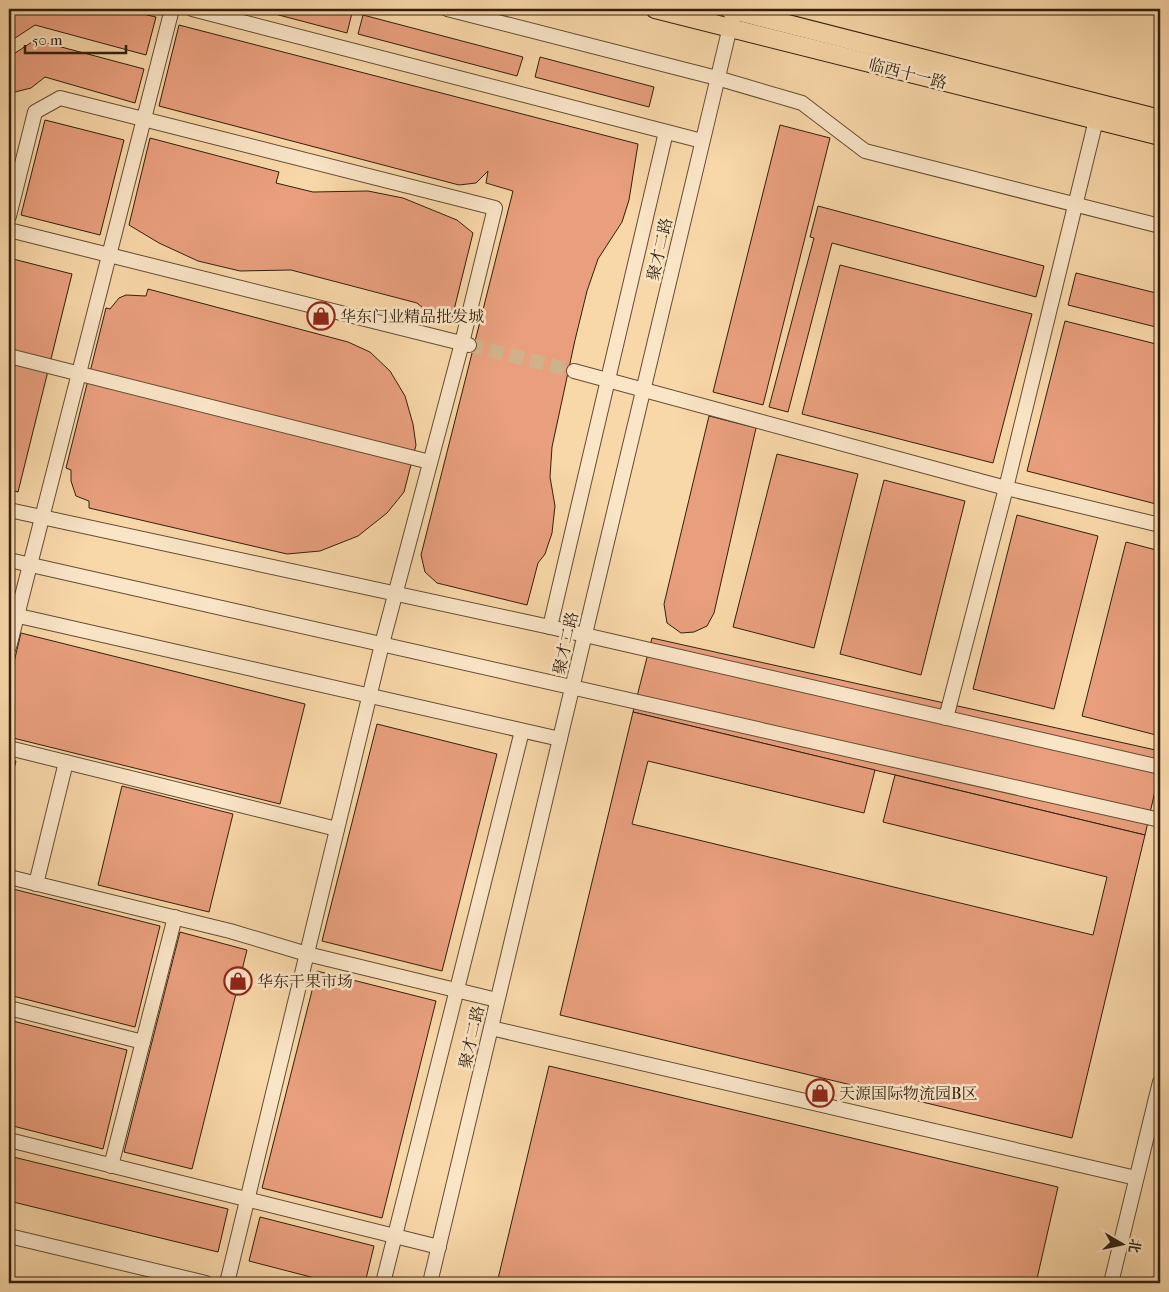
<svg xmlns="http://www.w3.org/2000/svg" width="1169" height="1292" font-family="'IM FELL French Canon','Noto Serif SC',serif">
  <style>
    .building { fill: #e99f7e; stroke: #321f0c }
    .lines { fill: none; stroke-linecap: round; stroke-linejoin: round }
    .minor-tunnel { stroke: #d0b28a; stroke-width: 14; stroke-dasharray: 14 7; stroke-linecap: butt }
    .minor-casing { stroke: #644d33; stroke-width: 16 }
    .major-casing { stroke: #321f0c; stroke-width: 20 }
    .minor { stroke: #fae5c7; stroke-width: 14 }
    .major { stroke: #f8d7a9; stroke-width: 18 }
    .labels { text-anchor: middle; stroke-width: 5; stroke-linejoin: round; paint-order: stroke }
    .street-label { font-size: 16px; fill: #321f0c; stroke: #fae5c7 }
    .poi-label { font-size: 16px; fill: #321f0c; stroke: #fae5c7; text-anchor: start }
  </style>
  <rect width="100%" height="100%" fill="#f8d7a9"/>
  <filter id="stains"><feTurbulence type="fractalNoise" baseFrequency=".004" numOctaves="4"/><feColorMatrix values="0 0 0 0 .2 0 0 0 0 .09 0 0 0 0 .02 0 0 0 .5 -.17"/></filter>
  <radialGradient id="worn" r=".72"><stop offset=".6" stop-color="#630" stop-opacity="0"/><stop offset="1" stop-color="#630" stop-opacity=".3"/></radialGradient>
  <g class="building">
    <polygon points="9,9 121,9 156,17 146,55 35,25 9,42"/>
    <polygon points="256,9 336,9 352,13 347,33"/>
    <polygon points="363,15 523,57 517,76 358,34"/>
    <polygon points="179,25 638,144 629,200 622,222 598,259 587,291 575,340 552,447 550,477 555,506 552,533 545,554 538,563 527,605 437,583 425,572 421,555 513,191 486,183 488,171 476,183 459,185 159,106"/>
    <polygon points="35,40 144,69 135,103 45,77 31,88 11,93 9,103 9,57"/>
    <polygon points="540,57 654,87 649,107 535,77"/>
    <polygon points="45,120 124,140 100,235 21,215"/>
    <polygon points="780,125 830,138 763,405 713,392"/>
    <polygon points="150,138 279,172 276,183 313,192 368,191 403,198 457,220 473,233 451,322 434,317 417,303 291,270 240,271 198,261 159,243 129,225"/>
    <polygon points="818,206 1044,266 1036,297 832,243 788,412 769,407 814,238 810,237"/>
    <polygon points="9,258 72,274 18,492 9,490"/>
    <polygon points="840,265 1032,314 993,463 802,414"/>
    <polygon points="1076,273 1160,294 1160,328 1068,305"/>
    <polygon points="148,289 348,342 370,352 390,371 405,396 413,424 416,445 404,492 387,513 358,536 320,551 287,554 89,508 89,501 76,496 71,481 71,470 66,468 106,308 110,309 119,298 126,295 146,296"/>
    <polygon points="1065,321 1160,345 1160,505 1027,471"/>
    <polygon points="709,416 756,428 714,613 707,626 694,632 681,633 667,623 664,604"/>
    <polygon points="777,454 858,474 814,648 733,627"/>
    <polygon points="884,480 965,501 921,675 840,654"/>
    <polygon points="1017,515 1098,536 1054,709 973,689"/>
    <polygon points="1126,542 1160,551 1160,736 1082,716"/>
    <polygon points="21,633 305,704 280,804 9,737 9,683"/>
    <polygon points="652,638 1160,751 1160,769 1145,835 633,712"/>
    <polygon points="633,712 875,770 864,813 648,761 632,824 1093,935 1107,877 883,822 895,775 1145,835 1072,1138 560,1015"/>
    <polygon points="377,724 497,754 442,971 322,941"/>
    <polygon points="9,759 16,761 9,788"/>
    <polygon points="122,786 233,814 209,912 98,885"/>
    <polygon points="9,888 160,926 135,1027 9,995"/>
    <polygon points="180,932 247,950 192,1169 124,1152"/>
    <polygon points="317,971 436,1001 382,1218 262,1188"/>
    <polygon points="9,1020 127,1050 103,1149 9,1125"/>
    <polygon points="549,1066 1058,1187 1036,1283 497,1283"/>
    <polygon points="9,1156 228,1209 218,1252 9,1201"/>
    <polygon points="260,1217 374,1246 365,1283 334,1283 249,1261"/>
  </g>
  <g class="lines">
    <polyline class="minor-tunnel" points="469,345 574,371"/>
    <g class="minor-casing">
      <g id="minor">
        <polyline points="192,9 702,141"/>
        <polyline points="447,9 717,78 802,103 865,151 1160,226"/>
        <polyline points="9,216 35,112 60,98 495,208 462,343 382,644 227,1283"/>
        <polyline points="9,230 469,345"/>
        <polyline points="9,356 430,462"/>
        <polyline points="574,371 1006,488 1160,525"/>
        <polyline points="9,510 550,627 1160,767"/>
        <polyline points="9,560 1160,820"/>
        <polyline points="10,614 560,739"/>
        <polyline points="550,627 666,132"/>
        <polyline points="9,647 172,9"/>
        <polyline points="946,718 1006,488 1096,120"/>
        <polyline points="9,748 337,829"/>
        <polyline points="9,877 230,931 307,954 497,1000"/>
        <polyline points="36,884 66,762"/>
        <polyline points="9,1008 143,1042"/>
        <polyline points="491,1028 1136,1178"/>
        <polyline points="9,1140 439,1247"/>
        <polyline points="111,1166 175,917"/>
        <polyline points="9,1236 206,1283"/>
        <polyline points="383,1283 522,731"/>
        <polyline points="430,1283 734,10"/>
        <polyline points="1111,1283 1160,1082"/>
      </g>
    </g>
    <g class="major-casing">
      <g id="major">
        <polyline points="655,9 1160,136"/>
        <polyline points="729,9 1160,119"/>
      </g>
    </g>
    <use href="#minor" class="minor"/>
    <use href="#major" class="major"/>
  </g>
  <defs>
    <g id="shop-ring" transform="scale(1.4375)"><circle r="9.5" fill="#fae5c7" stroke="#8f2418" stroke-width="1.5"/><path d="M-5-2.5h2.3a2.7 3.5 0 0 1 5.4 0H5L5.5 6h-11ZM-1.5-2.5h3a1.5 2.3 0 0 0-3 0Z" fill="#8f2418"/></g>
  </defs>
  <g fill-rule="evenodd">
    <use href="#shop-ring" x="321" y="316"/>
    <use href="#shop-ring" x="238" y="981"/>
    <use href="#shop-ring" x="820" y="1093"/>
  </g>
  <g class="labels">
    <g class="street-label">
      <text transform="translate(908 73) rotate(14)" y="6">临西十一路</text>
      <text transform="translate(659 249) rotate(-77)" y="6">聚才二路</text>
      <text transform="translate(565 643) rotate(-77)" y="6">聚才二路</text>
      <text transform="translate(471 1037) rotate(-77)" y="6">聚才二路</text>
    </g>
    <g class="poi-label">
      <text x="340" y="322">华东门业精品批发城</text>
      <text x="257" y="987">华东干果市场</text>
      <text x="839" y="1099">天源国际物流园B区</text>
    </g>
  </g>
  <rect width="1169" height="1292" fill="none" stroke="#f8d7a9" stroke-width="30"/>
  <rect x="10" y="10" width="1149" height="1272" fill="none" stroke="#321f0c" stroke-width="2.5"/>
  <rect x="15" y="15" width="1139" height="1262" fill="none" stroke="#321f0c"/>
  <g transform="translate(1122 1244) rotate(99)" stroke="#fae5c7" stroke-width="4" paint-order="stroke">
  <path d="M0-4L9 19L0 12L-9 19Z" fill="#321f0c"/>
  <text y="-8" font-size="14" font-weight="bold" text-anchor="middle" fill="#321f0c">北</text>
  </g>
  <path d="M25 45v8h101v-8" fill="none" stroke="#321f0c" stroke-width="2.5"/>
  <text x="32" y="45" font-size="15" fill="#321f0c" stroke="#fae5c7" stroke-width="4" paint-order="stroke">50 m</text>
  <rect width="100%" height="100%" filter="url(#stains)"/>
  <rect width="100%" height="100%" fill="url(#worn)"/>
</svg>
